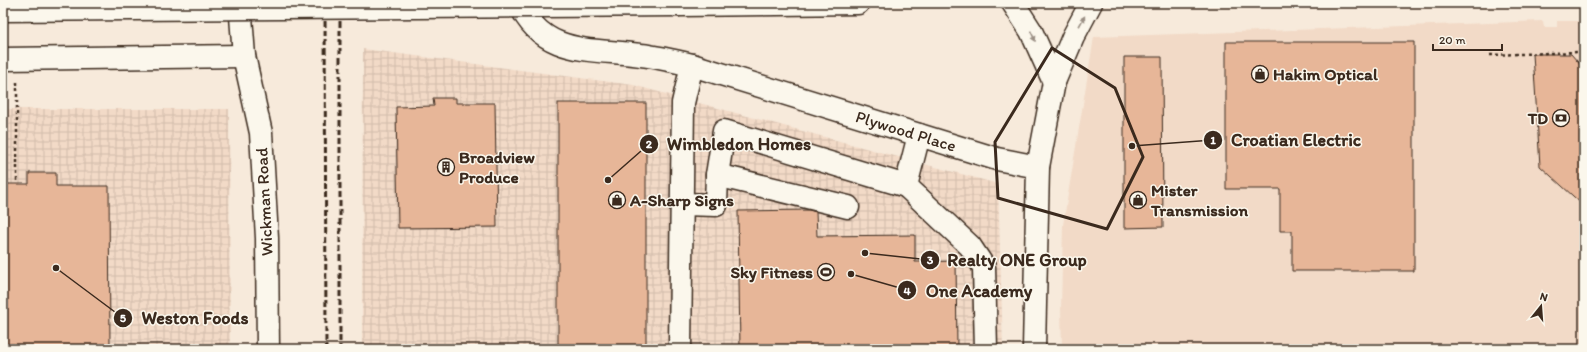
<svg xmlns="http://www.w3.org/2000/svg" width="1587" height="352" font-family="Itim,sans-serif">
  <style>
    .built { fill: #f2dac7 }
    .industrial { fill: url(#industrial-grid) }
    .building { fill: #e7b698; stroke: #3b2a1e }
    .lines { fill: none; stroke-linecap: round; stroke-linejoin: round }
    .minor-casing { stroke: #3b2a1e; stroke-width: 25 }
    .major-casing { stroke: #3b2a1e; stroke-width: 25 }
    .path { stroke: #3b2a1e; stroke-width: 2.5; stroke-dasharray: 3 3; stroke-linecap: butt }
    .minor { stroke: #fbf7ec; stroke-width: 22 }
    .major { stroke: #fbf7ec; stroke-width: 22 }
    .rail { stroke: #3b2a1e; stroke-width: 3; stroke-dasharray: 6 3; stroke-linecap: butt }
    .major-bridge-casing { stroke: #3b2a1e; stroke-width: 25; stroke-linecap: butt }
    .major-bridge { stroke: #fbf7ec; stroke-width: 22 }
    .oneway { fill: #9b9085 }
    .marked { fill: none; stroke: #3b2a1e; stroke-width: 3; stroke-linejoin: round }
    .labels { text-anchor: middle; stroke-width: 3; stroke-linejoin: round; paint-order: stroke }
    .poi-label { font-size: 17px; font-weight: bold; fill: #3b2a1e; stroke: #fbf7ec; text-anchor: start }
    .street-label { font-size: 17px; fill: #3b2a1e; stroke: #fbf7ec }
    .leader { fill: none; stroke: #3b2a1e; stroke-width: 1.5 }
    .callout-dot { fill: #3b2a1e; stroke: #fbf7ec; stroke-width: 1.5 }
    .mark-label { font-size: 12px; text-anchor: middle; font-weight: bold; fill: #fff }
    .callout-label { font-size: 18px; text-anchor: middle; font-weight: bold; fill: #3b2a1e; stroke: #fbf7ec; stroke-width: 3; stroke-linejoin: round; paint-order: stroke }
  </style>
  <defs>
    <pattern id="industrial-grid" width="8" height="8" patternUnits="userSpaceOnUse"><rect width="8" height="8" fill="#f2dac7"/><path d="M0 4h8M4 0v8" fill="none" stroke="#d0bbaa"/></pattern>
  </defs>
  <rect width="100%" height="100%" fill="#f7eadb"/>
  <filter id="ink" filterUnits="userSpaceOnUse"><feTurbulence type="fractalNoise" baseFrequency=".025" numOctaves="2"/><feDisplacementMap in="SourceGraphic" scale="8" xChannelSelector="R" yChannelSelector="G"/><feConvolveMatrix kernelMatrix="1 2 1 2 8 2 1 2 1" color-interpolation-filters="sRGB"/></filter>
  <g filter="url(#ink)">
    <polygon class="built" points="1543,21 1544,27 1557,27 1557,21 1584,21 1584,349 1062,349 1061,308 1063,225 1094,37"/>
    <g class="industrial">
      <polygon points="363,49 633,85 998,184 1003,349 362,349"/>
      <polygon points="3,109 229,109 230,349 3,349"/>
    </g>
    <g class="building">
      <polygon points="1226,42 1414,42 1414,271 1292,271 1292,231 1280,231 1280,189 1226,189"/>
      <polygon points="1533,54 1571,54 1584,69 1584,206 1540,166"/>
      <polygon points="1124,57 1162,57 1163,227 1124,228"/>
      <polygon points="433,98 456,98 456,103 495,103 497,227 398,228 396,107 434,106"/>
      <rect x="558" y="103" width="88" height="246"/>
      <polygon points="29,173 56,173 56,186 109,186 110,349 3,349 3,184 29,184"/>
      <polygon points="809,210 816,212 817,236 915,235 915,262 956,261 957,349 740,349 738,211"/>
    </g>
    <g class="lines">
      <g class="minor-casing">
        <g id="minor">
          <polyline points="240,3 244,56 261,133 267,238 268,349"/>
          <path d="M 519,3 C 543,57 592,48 641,55 C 658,57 675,61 692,65 L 997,159 L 1038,167"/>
          <polyline points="3,59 244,56"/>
          <polyline points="906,186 970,246 984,267 986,349"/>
          <polyline points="682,204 716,205 717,175"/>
          <polyline points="848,207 717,175 724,131 906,186 919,135"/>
          <polyline points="680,349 683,103 692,65"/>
          <polyline points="1034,349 1038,167 1054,82"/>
        </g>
      </g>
      <g class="major-casing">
        <g id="major">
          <polyline points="1013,3 1031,31 1054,82"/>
          <polyline points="680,5 858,3"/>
          <polyline points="1054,82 1073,37 1091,3"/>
        </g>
      </g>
      <g class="path">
        <polyline points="1490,55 1579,52 1584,48"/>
        <polyline points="17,181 17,82"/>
      </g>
      <use href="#minor" class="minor"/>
      <use href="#major" class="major"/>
      <g class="rail">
        <polyline points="325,3 326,349"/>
        <polyline points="340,3 340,349"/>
      </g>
      <g class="major-bridge-casing">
        <polyline id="major-bridge" points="3,10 680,5"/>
      </g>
      <use href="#major-bridge" class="major-bridge"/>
    </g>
    <defs><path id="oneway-solid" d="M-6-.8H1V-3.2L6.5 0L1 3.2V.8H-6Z"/></defs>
    <g class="oneway">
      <use href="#oneway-solid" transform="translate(1082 21) rotate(-61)"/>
      <use href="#oneway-solid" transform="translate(1033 36) rotate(65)"/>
    </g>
  </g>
  <path class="marked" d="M 1052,48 L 1115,88 L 1143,157 L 1107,229 L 998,198 L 995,142 Z"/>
  <defs>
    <g id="shop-ring" transform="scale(0.9)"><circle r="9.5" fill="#fbf7ec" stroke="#3b2a1e" stroke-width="1.5"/><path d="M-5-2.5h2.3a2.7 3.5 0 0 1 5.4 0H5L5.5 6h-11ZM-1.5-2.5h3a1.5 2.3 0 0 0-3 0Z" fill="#3b2a1e"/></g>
    <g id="bank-ring" transform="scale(0.9)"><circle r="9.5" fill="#fbf7ec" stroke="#3b2a1e" stroke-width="1.5"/><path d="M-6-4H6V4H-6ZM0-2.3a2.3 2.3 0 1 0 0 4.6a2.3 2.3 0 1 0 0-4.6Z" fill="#3b2a1e"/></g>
    <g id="building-ring" transform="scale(0.9)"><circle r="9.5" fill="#fbf7ec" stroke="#3b2a1e" stroke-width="1.5"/><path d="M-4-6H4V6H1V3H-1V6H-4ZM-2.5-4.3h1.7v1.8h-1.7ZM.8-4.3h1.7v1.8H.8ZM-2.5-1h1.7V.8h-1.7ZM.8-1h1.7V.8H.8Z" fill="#3b2a1e"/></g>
    <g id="stadium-ring" transform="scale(0.9)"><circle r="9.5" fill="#fbf7ec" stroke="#3b2a1e" stroke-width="1.5"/><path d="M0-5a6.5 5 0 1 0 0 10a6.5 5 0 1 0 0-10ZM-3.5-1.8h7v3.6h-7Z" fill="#3b2a1e"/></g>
  </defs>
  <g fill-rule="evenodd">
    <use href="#shop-ring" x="1260" y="74"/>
    <use href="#bank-ring" x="1561" y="118"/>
    <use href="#building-ring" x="446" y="167"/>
    <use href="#shop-ring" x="617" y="200"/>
    <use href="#shop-ring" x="1138" y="200"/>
    <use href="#stadium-ring" x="826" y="272"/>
  </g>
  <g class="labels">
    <g class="poi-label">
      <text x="1273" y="80">Hakim Optical</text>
      <text x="1548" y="124" text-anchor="end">TD</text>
      <text x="459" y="163">Broadview<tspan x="459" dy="20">Produce</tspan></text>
      <text x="1151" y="196">Mister<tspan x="1151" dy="20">Transmission</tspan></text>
      <text x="630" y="206">A-Sharp Signs</text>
      <text x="813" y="278" text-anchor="end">Sky Fitness</text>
    </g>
    <g class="street-label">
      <text transform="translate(906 131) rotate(17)" y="6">Plywood Place</text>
      <text transform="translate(264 202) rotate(-93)" y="6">Wickman Road</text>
    </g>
  </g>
  <path class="leader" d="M1132 146L1213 140M608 180L649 144M865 253L930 260M851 274L907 290M56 268L123 318"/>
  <g class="callout-dot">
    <circle cx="1132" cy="146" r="4"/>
    <circle cx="608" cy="180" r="4"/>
    <circle cx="865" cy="253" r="4"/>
    <circle cx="851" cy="274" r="4"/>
    <circle cx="56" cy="268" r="4"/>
    <circle cx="1213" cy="140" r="10"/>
    <circle cx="649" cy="144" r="10"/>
    <circle cx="930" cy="260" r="10"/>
    <circle cx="907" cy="290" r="10"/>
    <circle cx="123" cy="318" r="10"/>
  </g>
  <g class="mark-label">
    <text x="1213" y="144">1</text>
    <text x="649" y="148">2</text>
    <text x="930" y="264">3</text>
    <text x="907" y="295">4</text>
    <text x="123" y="322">5</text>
  </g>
  <g class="callout-label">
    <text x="1296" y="146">Croatian Electric</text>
    <text x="739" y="150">Wimbledon Homes</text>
    <text x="1017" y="266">Realty ONE Group</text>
    <text x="979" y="297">One Academy</text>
    <text x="195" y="324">Weston Foods</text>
  </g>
  <rect width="1587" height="352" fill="none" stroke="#fbf7ec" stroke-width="16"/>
  <rect x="8" y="8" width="1571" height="336" fill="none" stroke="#3b2a1e" stroke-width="1.5" filter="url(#ink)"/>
  <g transform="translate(1541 306) rotate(17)" stroke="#fbf7ec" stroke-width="3" paint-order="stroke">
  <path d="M0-3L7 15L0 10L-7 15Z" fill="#3b2a1e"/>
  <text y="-6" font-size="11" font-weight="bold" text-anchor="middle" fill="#3b2a1e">N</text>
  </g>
  <path d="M1433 44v6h69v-6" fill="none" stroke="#3b2a1e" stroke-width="2"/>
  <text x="1439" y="44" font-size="12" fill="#3b2a1e" stroke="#fbf7ec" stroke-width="3" paint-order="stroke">20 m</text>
</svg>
